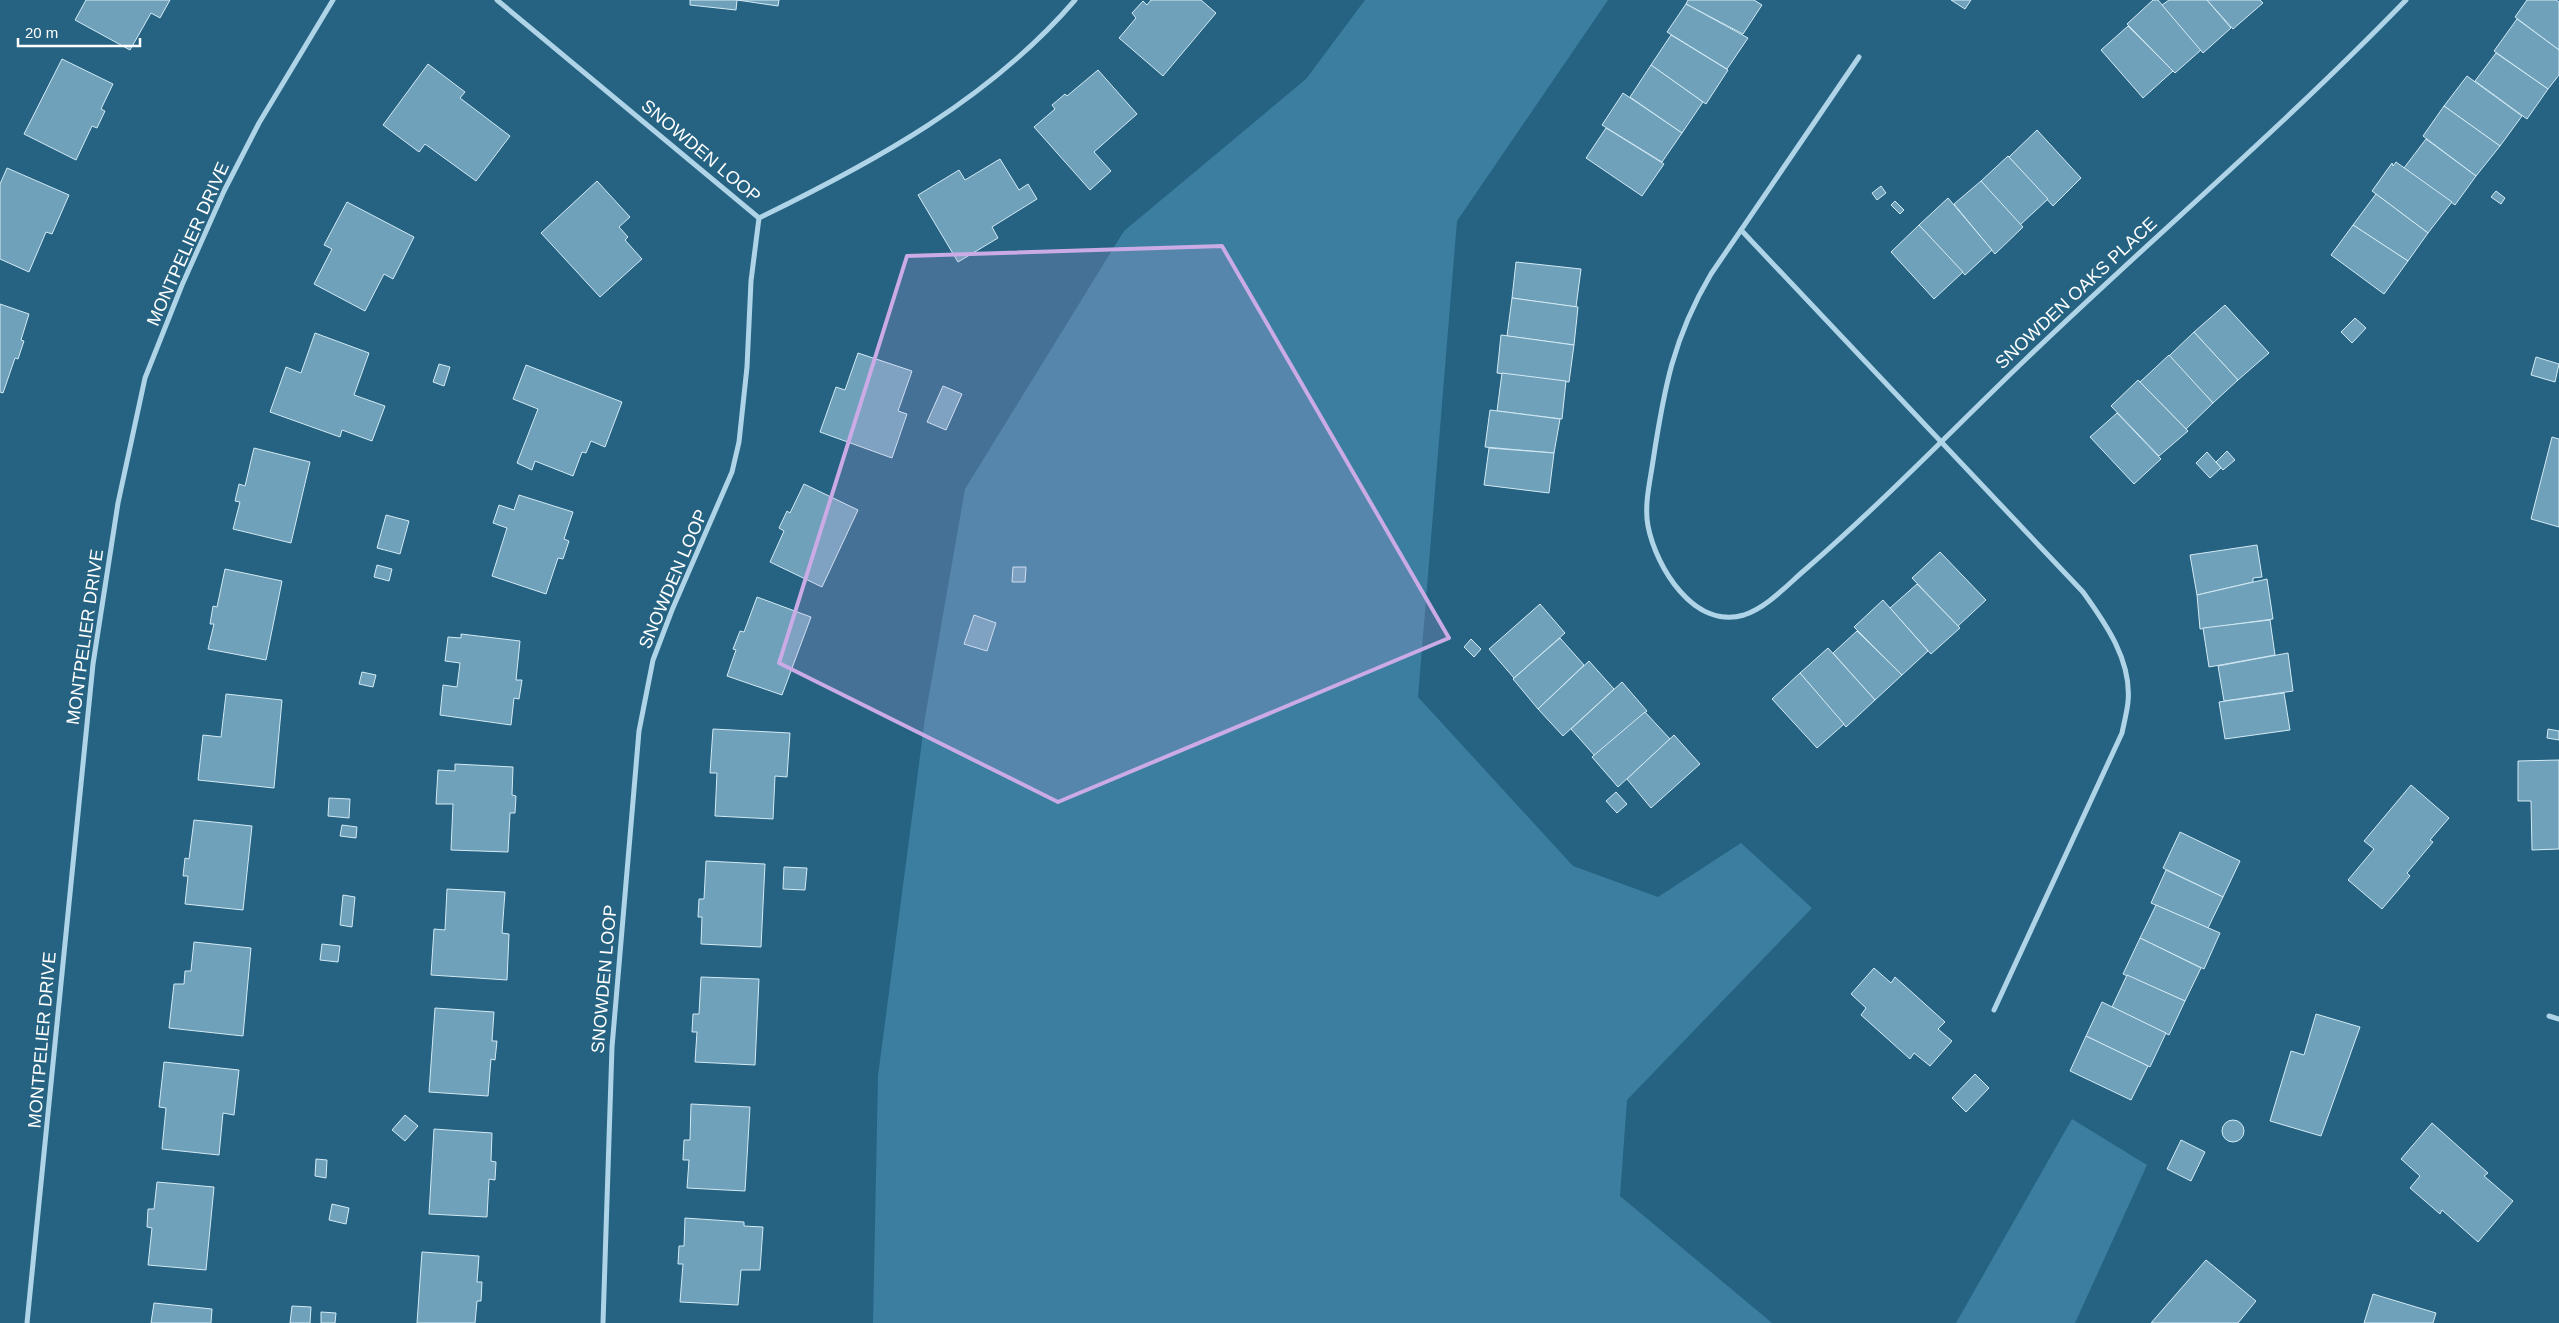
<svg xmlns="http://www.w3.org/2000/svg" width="2559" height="1323" font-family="Arial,sans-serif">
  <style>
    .green { fill: #3b7e9f }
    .building { fill: #6fa1ba; stroke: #d2eaf5 }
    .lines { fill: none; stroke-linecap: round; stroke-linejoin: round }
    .street { stroke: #afd4e7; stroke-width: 5 }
    .marked { fill: #caabe5; fill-opacity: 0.2; stroke: #caabe5; stroke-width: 4; stroke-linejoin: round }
    .labels { text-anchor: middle; stroke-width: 5; stroke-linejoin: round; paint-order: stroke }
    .street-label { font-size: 18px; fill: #fff; stroke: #266382 }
  </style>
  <rect width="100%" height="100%" fill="#266382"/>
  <g class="green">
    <polygon points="1365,0 1608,0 1457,221 1418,697 1573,866 1658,897 1741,843 1812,908 1627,1100 1620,1196 1772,1323 873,1323 878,1076 925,718 965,489 1124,231 1306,79"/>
    <polygon points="2072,1119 2147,1165 2075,1323 1956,1323"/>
  </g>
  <g class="building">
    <polygon points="86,0 170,0 160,18 151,13 130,50 75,20"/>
    <polygon points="690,0 779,0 778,6 737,0 736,10 690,5"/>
    <polygon points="1151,0 1201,0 1216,13 1163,76 1119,38 1136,18 1132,13 1143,1 1147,5"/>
    <polygon points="1688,0 1754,0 1762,5 1743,34 1686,4"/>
    <polygon points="1951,0 1971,0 1965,9"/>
    <polygon points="2153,0 2158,0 2201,50 2175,73 2127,24"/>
    <polygon points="2169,0 2207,0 2231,28 2203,53 2162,5"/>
    <polygon points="2207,0 2260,0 2263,3 2233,29"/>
    <polygon points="2527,0 2556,0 2559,2 2559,50 2515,17"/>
    <polygon points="1686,4 1748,38 1727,69 1667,32"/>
    <polygon points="2517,19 2559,50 2559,75 2548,89 2494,51"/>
    <polygon points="2128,26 2173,71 2143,98 2101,50"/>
    <polygon points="1671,35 1728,70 1706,104 1651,65"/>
    <polygon points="2496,53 2548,89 2527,119 2475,81"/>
    <polygon points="62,59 113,84 101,109 105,111 97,128 92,126 76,160 24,134"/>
    <polygon points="428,64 465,92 460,98 510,136 476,181 425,144 419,152 383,125"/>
    <polygon points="1651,65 1703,102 1682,133 1630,97"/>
    <polygon points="1098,70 1137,114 1094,152 1111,171 1090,190 1034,127 1055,109 1052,105 1065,94 1067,96"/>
    <polygon points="2467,76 2522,116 2500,146 2444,106"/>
    <polygon points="1623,93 1682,133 1662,162 1602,125"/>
    <polygon points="2444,106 2500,146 2476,176 2423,136"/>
    <polygon points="1606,128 1664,164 1642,196 1586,158"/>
    <polygon points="2037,130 2081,178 2053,206 2009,157"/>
    <polygon points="2426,139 2476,176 2455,205 2404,168"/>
    <polygon points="2008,156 2048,199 2020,225 1981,181"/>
    <polygon points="1000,159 1019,190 1028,184 1037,199 992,227 998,238 958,262 918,195 959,170 965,180"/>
    <polygon points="2396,162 2452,202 2428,233 2372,191 2392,163 2393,166"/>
    <polygon points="7,168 69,195 52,234 46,232 29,272 0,259 0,184"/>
    <polygon points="597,181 630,217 619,227 628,237 625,240 642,259 600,297 541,233"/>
    <polygon points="1981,181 2023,227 1995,254 1954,204"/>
    <polygon points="1881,186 1886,193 1877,200 1872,193"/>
    <polygon points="2496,191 2505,198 2501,204 2491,197"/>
    <polygon points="2376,194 2428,233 2408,261 2353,225"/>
    <polygon points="1948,198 1992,250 1965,275 1919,225"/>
    <polygon points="1895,201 1904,210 1900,214 1891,205"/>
    <polygon points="347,202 414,237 393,279 384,274 365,311 314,284 332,249 324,245"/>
    <polygon points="1919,225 1963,272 1934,299 1891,252"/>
    <polygon points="2353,225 2408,261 2384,294 2331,255"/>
    <polygon points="1516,262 1581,269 1576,307 1512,298"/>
    <polygon points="1512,298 1578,307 1574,345 1507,336"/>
    <polygon points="0,304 29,314 21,340 24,341 18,359 15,358 3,393 0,392"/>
    <polygon points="2225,305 2269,353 2238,380 2194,332"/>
    <polygon points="2355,318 2366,328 2352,343 2341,332"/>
    <polygon points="2194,332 2238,380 2213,403 2169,356"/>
    <polygon points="315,333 369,353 354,395 385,406 372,441 342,430 340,437 270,412 286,367 301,373"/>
    <polygon points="1501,335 1574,345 1569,382 1497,373"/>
    <polygon points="858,353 912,371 898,411 907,414 892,458 820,432 836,387 845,390"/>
    <polygon points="2169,355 2213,403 2186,429 2140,382"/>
    <polygon points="2536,357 2559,364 2555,382 2531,375"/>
    <polygon points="439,364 450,367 444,386 433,382"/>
    <polygon points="526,365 622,402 605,447 591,441 586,453 582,452 573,476 535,461 532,470 517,463 538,409 513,399"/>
    <polygon points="1502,373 1566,381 1562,419 1497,411"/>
    <polygon points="2138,380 2188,431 2159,456 2111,406"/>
    <polygon points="943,386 962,394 946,430 927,422"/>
    <polygon points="1490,410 1560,419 1554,453 1485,447"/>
    <polygon points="2117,413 2161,459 2134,484 2090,437"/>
    <polygon points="2552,437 2559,439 2559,527 2531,519"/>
    <polygon points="254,448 310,462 291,543 233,529 240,502 235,501 239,484 245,486"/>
    <polygon points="1489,448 1554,453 1549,493 1484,485"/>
    <polygon points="2227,451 2235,460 2223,470 2216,462"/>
    <polygon points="2207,452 2221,468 2210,478 2196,463"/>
    <polygon points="804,484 858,510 822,587 770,562 784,531 779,528 787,511 790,513"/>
    <polygon points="519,495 573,512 564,539 569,541 563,559 558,558 546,594 492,576 507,528 493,523 499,505 514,510"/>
    <polygon points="386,515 409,521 400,554 377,548"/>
    <polygon points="2257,545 2262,577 2253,578 2253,582 2197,595 2190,555"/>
    <polygon points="1940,552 1986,600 1958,626 1912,578"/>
    <polygon points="377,565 392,569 389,581 374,577"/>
    <polygon points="1013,567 1026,567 1025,582 1012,582"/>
    <polygon points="225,569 282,581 266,660 208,649 214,624 210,624 213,606 217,607"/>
    <polygon points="2267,579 2273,619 2200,629 2197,595"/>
    <polygon points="1917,584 1960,628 1931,654 1890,608"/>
    <polygon points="757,597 811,617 782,695 727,676 736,650 733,649 740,631 744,632"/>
    <polygon points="1883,600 1928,651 1902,675 1854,627"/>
    <polygon points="1540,604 1565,633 1514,678 1489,649"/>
    <polygon points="974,615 996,623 987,651 964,644"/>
    <polygon points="2270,620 2275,655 2209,667 2203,628"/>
    <polygon points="1857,631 1902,675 1875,700 1833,653"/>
    <polygon points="461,634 520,641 516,680 522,680 519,699 514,698 511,725 440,715 443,685 457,687 460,663 445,661 448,637 461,638"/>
    <polygon points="1560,638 1584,665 1538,709 1513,679"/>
    <polygon points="1471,639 1481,649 1474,657 1464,647"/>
    <polygon points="1828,648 1875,700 1846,727 1800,673"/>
    <polygon points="2288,653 2293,691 2224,701 2218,666"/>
    <polygon points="1589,661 1614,689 1563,736 1538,709"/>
    <polygon points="362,672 376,675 373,687 359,684"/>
    <polygon points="1800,673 1844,724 1817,748 1772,699"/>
    <polygon points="1622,682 1647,711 1595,756 1571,729"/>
    <polygon points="2284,693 2290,730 2225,739 2219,702"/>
    <polygon points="226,694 282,700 274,788 198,780 203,735 221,737"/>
    <polygon points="1645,712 1670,739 1618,787 1592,757"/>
    <polygon points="713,729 790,733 787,777 775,776 773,819 715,816 717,773 710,773"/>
    <polygon points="2548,729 2559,731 2559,740 2547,738"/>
    <polygon points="1674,735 1700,764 1651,808 1627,779"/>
    <polygon points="2559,760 2559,849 2532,850 2531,801 2518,801 2518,761"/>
    <polygon points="455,764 513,767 512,795 516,796 515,813 510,813 508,852 451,850 453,804 436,804 438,770 455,771"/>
    <polygon points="2411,785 2449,818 2430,840 2433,842 2407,873 2410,876 2382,909 2348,880 2374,849 2364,841"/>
    <polygon points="1616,792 1627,804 1617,813 1606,801"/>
    <polygon points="329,798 350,799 349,818 328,816"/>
    <polygon points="194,820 252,826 243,910 185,904 188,876 183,876 185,858 189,859"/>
    <polygon points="342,825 357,827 356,838 340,836"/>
    <polygon points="2180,832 2240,861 2223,897 2163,868"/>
    <polygon points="706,861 765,864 761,947 701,944 702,917 698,917 699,899 704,899"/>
    <polygon points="784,867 807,868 805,890 783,889"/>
    <polygon points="2166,870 2223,897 2208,928 2151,903"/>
    <polygon points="447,889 505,892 502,933 509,934 507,980 431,975 434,929 445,930"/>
    <polygon points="343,895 355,897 352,927 340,925"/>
    <polygon points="2156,905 2220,933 2204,969 2140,938"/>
    <polygon points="2140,938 2201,968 2185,1001 2123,974"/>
    <polygon points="194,942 251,948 243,1036 169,1028 174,984 184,984 185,971 191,971"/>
    <polygon points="322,944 340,946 338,962 320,960"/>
    <polygon points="1874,968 1891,983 1895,977 1945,1022 1938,1029 1952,1041 1930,1066 1914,1053 1910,1059 1861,1015 1866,1008 1851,994"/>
    <polygon points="2127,975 2185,1001 2169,1035 2112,1007"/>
    <polygon points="701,977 759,979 755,1065 695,1062 697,1032 692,1032 693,1014 699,1014"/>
    <polygon points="2102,1002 2166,1033 2150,1067 2086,1036"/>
    <polygon points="435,1008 494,1012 492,1041 497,1041 495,1060 491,1059 488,1096 429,1092"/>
    <polygon points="2316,1014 2360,1027 2321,1136 2270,1121 2291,1051 2304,1055"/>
    <polygon points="2086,1036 2148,1066 2131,1100 2070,1071"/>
    <polygon points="164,1062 239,1070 234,1115 223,1113 219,1155 162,1149 166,1108 159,1107"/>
    <polygon points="1975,1074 1989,1088 1966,1112 1952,1098"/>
    <polygon points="691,1104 750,1107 745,1191 687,1188 689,1160 683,1160 684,1140 690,1140"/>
    <polygon points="405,1115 418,1126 405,1141 392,1130"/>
    <circle cx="2233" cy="1131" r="11"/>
    <polygon points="2432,1123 2488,1173 2484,1176 2513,1201 2478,1242 2442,1210 2440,1214 2410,1188 2420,1176 2401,1159"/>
    <polygon points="434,1129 492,1133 491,1161 496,1162 495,1180 489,1179 487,1217 429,1214"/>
    <polygon points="2181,1140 2205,1152 2191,1181 2167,1169"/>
    <polygon points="316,1159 327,1160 326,1178 315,1176"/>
    <polygon points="157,1182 214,1187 206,1270 148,1265 152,1228 147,1227 148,1209 154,1209"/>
    <polygon points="332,1204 349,1208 346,1224 329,1220"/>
    <polygon points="685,1218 744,1222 744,1226 763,1227 760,1270 741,1270 738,1305 680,1302 683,1264 678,1264 679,1246 684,1246"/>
    <polygon points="422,1252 479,1256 477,1282 482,1282 481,1301 477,1301 475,1323 417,1323"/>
    <polygon points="2206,1260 2256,1301 2238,1323 2151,1323"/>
    <polygon points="2373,1294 2436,1313 2433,1323 2364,1323"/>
    <polygon points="154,1303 212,1309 211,1323 151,1323"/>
    <polygon points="292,1306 311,1307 310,1323 290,1323"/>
    <polygon points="321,1312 336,1313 335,1323 321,1323"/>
  </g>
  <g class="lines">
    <g class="street">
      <polyline points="497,0 759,218"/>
      <path d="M 1859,57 L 1711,274 C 1673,338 1664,389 1653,461 C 1650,482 1644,505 1648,526 C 1656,567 1694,630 1744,615 C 1768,607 1788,584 1807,568 C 1883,502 1954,428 2027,358 C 2152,238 2285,125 2406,0"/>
      <path d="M 759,218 C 874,162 990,99 1075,0"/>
      <path d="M 1741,230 L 2083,592 C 2106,624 2132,661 2128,702 C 2127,712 2124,723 2122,733 L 1994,1010"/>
      <polyline points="2549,1016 2559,1019"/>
      <polyline points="27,1323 93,664 118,503 145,378 182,285 224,191 259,123 333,0"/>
      <polyline points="603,1323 612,1047 639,731 653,660 672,610 732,472 739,442 747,367 751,281 759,218"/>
    </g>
  </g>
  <path class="marked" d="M 1222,246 L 1449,638 L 1058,802 L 779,663 L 907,256 Z"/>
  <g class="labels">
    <g class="street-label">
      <text transform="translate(701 151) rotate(40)" y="6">SNOWDEN LOOP</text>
      <text transform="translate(188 244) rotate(-66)" y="6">MONTPELIER DRIVE</text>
      <text transform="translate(2076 293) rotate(-43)" y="6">SNOWDEN OAKS PLACE</text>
      <text transform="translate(673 579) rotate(-67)" y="6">SNOWDEN LOOP</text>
      <text transform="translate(85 637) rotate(-82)" y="6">MONTPELIER DRIVE</text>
      <text transform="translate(604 979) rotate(-85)" y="6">SNOWDEN LOOP</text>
      <text transform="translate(42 1040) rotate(-85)" y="6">MONTPELIER DRIVE</text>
    </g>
  </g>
  <path d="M18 38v8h122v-8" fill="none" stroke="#ffffff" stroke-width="2.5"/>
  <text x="25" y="38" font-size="15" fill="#ffffff" stroke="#266382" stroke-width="4" paint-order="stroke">20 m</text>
</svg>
